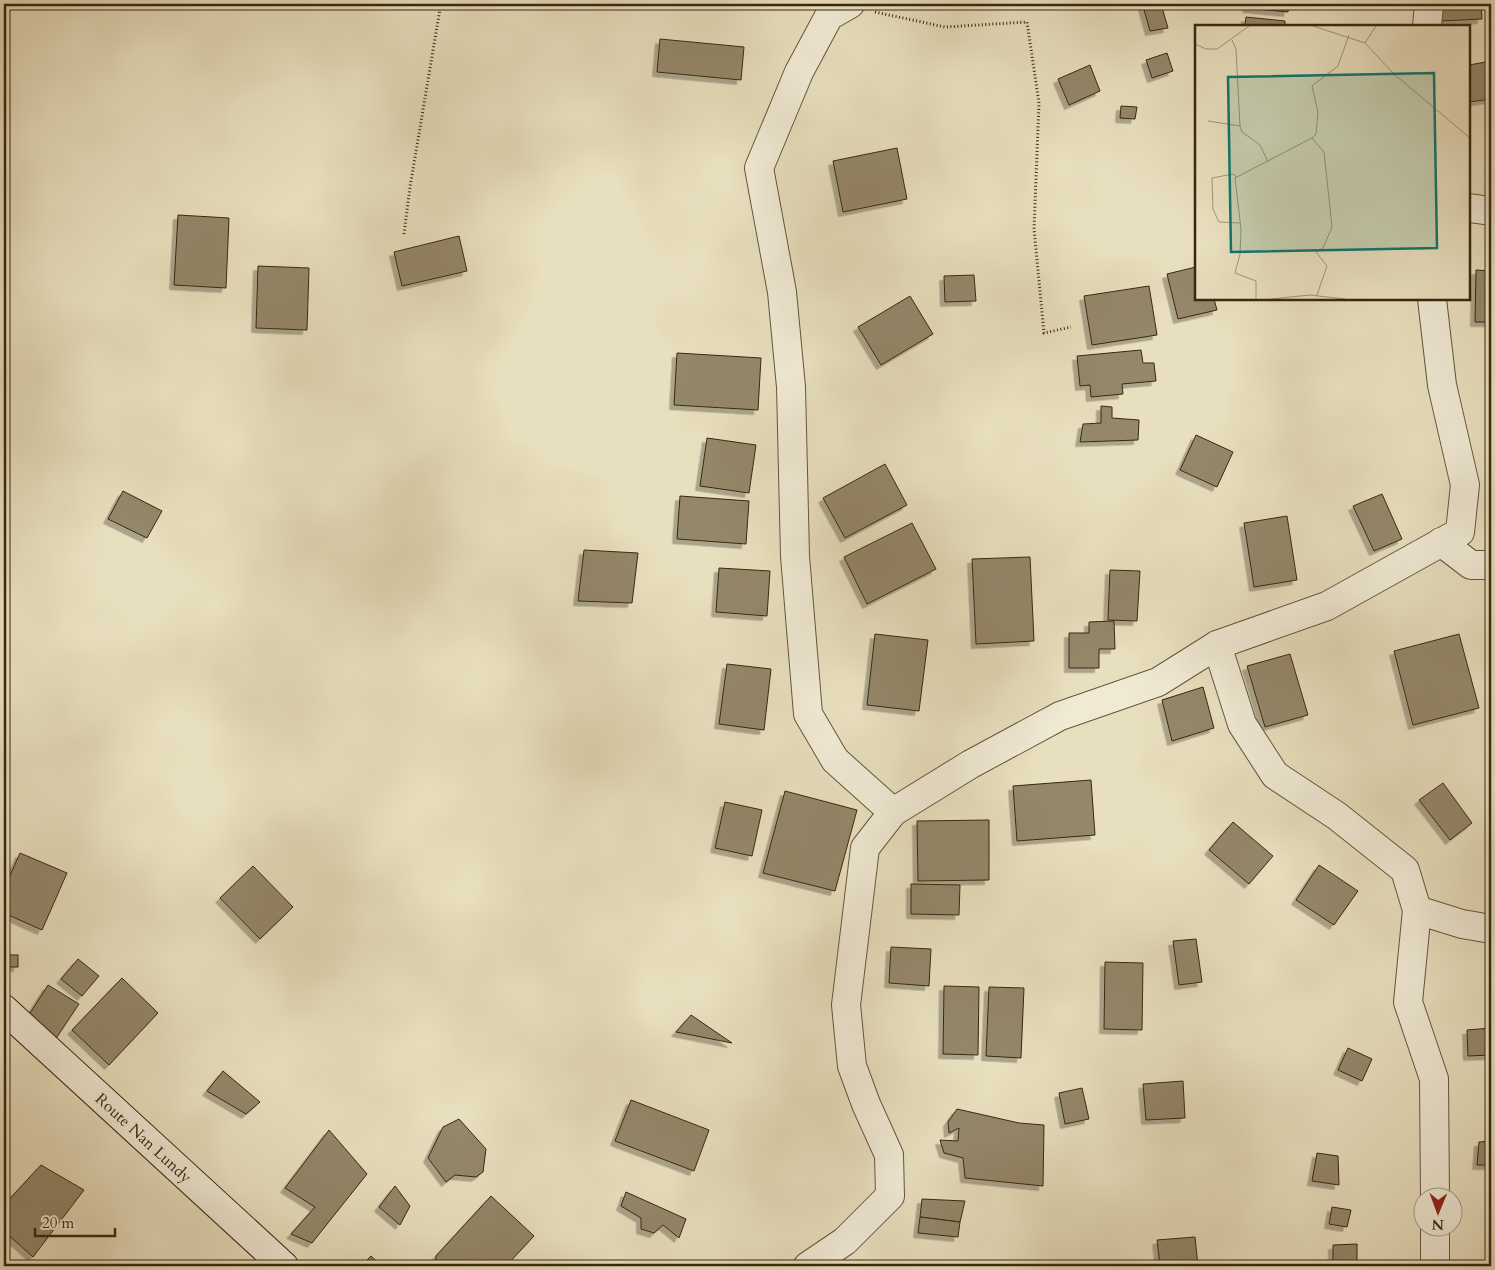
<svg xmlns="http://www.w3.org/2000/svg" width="1495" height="1270" font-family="Cardo,serif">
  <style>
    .building { fill: #94876a; stroke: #3a270f; filter: url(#shadow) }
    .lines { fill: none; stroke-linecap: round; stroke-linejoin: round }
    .minor-casing { stroke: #66553b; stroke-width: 30 }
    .secondary-casing { stroke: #3a270f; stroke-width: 30 }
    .path { stroke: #3a270f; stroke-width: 3; stroke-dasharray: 1 2.5; stroke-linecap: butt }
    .minor { stroke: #f0ead5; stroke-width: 28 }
    .secondary { stroke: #f0ead5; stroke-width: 28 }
    .labels { text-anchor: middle; stroke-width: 4; stroke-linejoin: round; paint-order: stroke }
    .street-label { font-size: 16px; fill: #3a270f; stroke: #f0ead5 }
    .inset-road { fill: none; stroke: #a29578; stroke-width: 1 }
    .view { fill: #0f766e; fill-opacity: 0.15; stroke: #0f766e; stroke-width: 2.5 }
    .inset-edge { fill: none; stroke: #3a270f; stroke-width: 2.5 }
  </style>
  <defs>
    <filter id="shadow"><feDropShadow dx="-4.5" dy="4.5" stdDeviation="0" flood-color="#0004"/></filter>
  </defs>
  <rect width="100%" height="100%" fill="#e8dfbe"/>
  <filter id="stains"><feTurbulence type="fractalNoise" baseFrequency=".004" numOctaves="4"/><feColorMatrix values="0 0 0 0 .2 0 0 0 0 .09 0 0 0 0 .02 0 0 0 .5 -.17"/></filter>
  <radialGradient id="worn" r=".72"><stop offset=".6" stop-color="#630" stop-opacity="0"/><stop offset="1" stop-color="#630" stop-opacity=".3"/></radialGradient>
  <g class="building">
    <polygon points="1155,4 1161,4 1168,28 1150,31 1143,6"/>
    <polygon points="1248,4 1289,4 1288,12 1247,8"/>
    <polygon points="1440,4 1481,4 1482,19 1441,21"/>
    <polygon points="1246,17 1285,21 1285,26 1245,26"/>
    <polygon points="660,39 744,47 741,80 657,72"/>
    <polygon points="1167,53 1173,71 1152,78 1146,60"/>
    <polygon points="1491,61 1491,99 1469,102 1469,65"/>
    <polygon points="1090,65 1100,91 1069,105 1058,79"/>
    <polygon points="1121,106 1137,107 1135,119 1120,118"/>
    <polygon points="897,148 907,199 843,212 833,161"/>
    <polygon points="178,215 229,218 226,288 174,285"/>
    <polygon points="459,236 467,271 402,286 394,252"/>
    <polygon points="258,266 309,268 307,330 256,328"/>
    <polygon points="1196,267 1196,299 1214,299 1217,310 1178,319 1167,274"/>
    <polygon points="1476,270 1491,271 1491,322 1475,322"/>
    <polygon points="974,275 976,301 945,302 944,276"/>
    <polygon points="1149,286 1157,335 1092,345 1084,296"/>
    <polygon points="910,296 933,334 881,365 858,327"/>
    <polygon points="1141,350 1143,363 1154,363 1156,381 1122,384 1123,394 1091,397 1090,385 1080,386 1077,356"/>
    <polygon points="677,353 761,358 758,410 674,405"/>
    <polygon points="1101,406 1112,407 1112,418 1139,420 1138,440 1080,442 1083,424 1101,423"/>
    <polygon points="1196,435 1233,452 1217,487 1180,470"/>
    <polygon points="707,438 756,445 749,493 700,486"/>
    <polygon points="885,464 907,505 845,538 823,498"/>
    <polygon points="123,491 162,511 147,538 108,519"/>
    <polygon points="1382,494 1402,539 1374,551 1353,506"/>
    <polygon points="680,496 749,501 746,544 677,539"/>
    <polygon points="1287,516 1297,580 1254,587 1244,523"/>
    <polygon points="912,523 936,569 867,604 844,557"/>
    <polygon points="584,550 638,553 632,603 578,601"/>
    <polygon points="1030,557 1034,641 976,644 972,559"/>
    <polygon points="719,568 770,571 767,616 716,612"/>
    <polygon points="1110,570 1140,571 1137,621 1108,620"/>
    <polygon points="1114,621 1115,649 1099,649 1099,668 1069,668 1069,633 1089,633 1089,622"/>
    <polygon points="875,634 928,640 919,711 867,705"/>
    <polygon points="1459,634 1479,708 1413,725 1394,651"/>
    <polygon points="1290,654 1308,715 1265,727 1247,666"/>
    <polygon points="727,664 771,669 764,730 719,724"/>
    <polygon points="1203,687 1214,728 1172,741 1162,700"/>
    <polygon points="1091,780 1095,835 1017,841 1013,786"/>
    <polygon points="1443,783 1472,823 1450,840 1419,800"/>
    <polygon points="785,791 857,810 835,891 763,873"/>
    <polygon points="725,802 762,810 752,856 715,848"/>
    <polygon points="989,820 989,880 918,881 917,821"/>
    <polygon points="1233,822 1273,856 1249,884 1209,850"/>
    <polygon points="20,853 67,873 42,930 4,913 4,889"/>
    <polygon points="1319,865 1358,891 1334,925 1296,900"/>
    <polygon points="253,866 293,907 260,939 220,898"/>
    <polygon points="911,884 960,885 959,915 911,914"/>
    <polygon points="1196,939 1202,982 1179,985 1173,941"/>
    <polygon points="891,947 931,949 929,986 889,983"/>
    <rect x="8" y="955" width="10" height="12"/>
    <polygon points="78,959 99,976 82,996 61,979"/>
    <polygon points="1105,962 1143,963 1142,1030 1104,1029"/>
    <polygon points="122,978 158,1013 109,1065 72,1030"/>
    <polygon points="48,985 79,1004 55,1040 25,1021"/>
    <polygon points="944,986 979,987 978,1055 943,1054"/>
    <polygon points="989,987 1024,988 1021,1058 986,1056"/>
    <polygon points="691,1015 732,1043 676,1032"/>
    <polygon points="1491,1028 1491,1055 1468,1056 1467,1030"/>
    <polygon points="1348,1048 1372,1059 1362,1081 1338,1070"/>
    <polygon points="223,1071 260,1102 246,1114 207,1091"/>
    <polygon points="1183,1081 1185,1118 1146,1120 1143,1084"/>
    <polygon points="1082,1088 1089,1119 1065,1124 1059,1093"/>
    <polygon points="631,1100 709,1130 694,1171 615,1141"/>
    <polygon points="957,1109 1019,1123 1044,1125 1043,1186 965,1178 963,1158 944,1153 940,1140 958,1141 959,1128 949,1133 948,1122"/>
    <polygon points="459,1119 486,1149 483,1172 476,1177 455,1175 446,1182 428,1158 443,1127"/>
    <polygon points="329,1130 367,1174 312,1243 291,1234 315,1207 285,1188"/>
    <polygon points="1491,1141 1491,1165 1477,1165 1479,1142"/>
    <polygon points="1317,1153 1338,1156 1339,1185 1312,1181"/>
    <polygon points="41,1165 84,1190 33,1257 4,1231 4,1205"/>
    <polygon points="395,1186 410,1206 400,1225 379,1207"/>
    <polygon points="626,1192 686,1219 679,1238 663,1225 654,1233 641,1229 641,1218 621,1206"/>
    <polygon points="491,1196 534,1236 506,1266 436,1266 436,1256"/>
    <polygon points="922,1199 965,1201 960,1222 920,1217"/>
    <polygon points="1332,1207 1351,1210 1347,1227 1329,1224"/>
    <polygon points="920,1217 960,1222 958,1237 918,1233"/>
    <polygon points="1195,1237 1198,1266 1160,1266 1157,1240"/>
    <polygon points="1357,1244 1357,1266 1333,1266 1333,1245"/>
    <polygon points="371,1256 382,1266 361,1266"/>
  </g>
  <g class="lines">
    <g class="minor-casing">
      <g id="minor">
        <polyline points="850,4 829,16 799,72 759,168 782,292 791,387 795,556 808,714 835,760 893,812"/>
        <polyline points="1427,26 1429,4"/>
        <polyline points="1469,208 1491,211"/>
        <polyline points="1441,542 1471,565 1491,565"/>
        <polyline points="1217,645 1242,724 1275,775 1337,816 1405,870 1417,910 1462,924 1491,929"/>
        <polyline points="1417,910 1408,1002 1434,1079 1435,1198"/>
        <polyline points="1435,1228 1435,1266"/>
        <polyline points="808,1266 845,1241 890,1196 889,1155 866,1104 852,1066 846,1005 865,848 893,812 971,764 1060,716 1158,682 1217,645 1327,606 1460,532 1465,485 1442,385 1432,299"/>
      </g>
    </g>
    <g class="secondary-casing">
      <g id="secondary">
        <path id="s1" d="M 4,1009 L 284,1266"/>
      </g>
    </g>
    <g class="path">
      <polyline points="875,12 945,27 1027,22 1039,103 1034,229 1044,333 1071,327"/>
      <polyline points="404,234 410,187 440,9 446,4"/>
    </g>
    <use href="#minor" class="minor"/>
    <use href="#secondary" class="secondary"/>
  </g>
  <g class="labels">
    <g class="street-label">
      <text dy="6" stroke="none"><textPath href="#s1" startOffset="190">Route Nan Lundy</textPath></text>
    </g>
  </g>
  <g transform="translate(1195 25)">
    <rect width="275" height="275" fill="#e8dfbe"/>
    <path class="inset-road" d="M 118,1 L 170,18 L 199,49 L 275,113M 37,15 L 41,24 L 45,101M 170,18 L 181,1M 0,19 L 11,24 L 22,24 L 54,1M 13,96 L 45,101 L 47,107 L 65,120 L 73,137M 117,113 L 129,127 L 137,202 L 128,223 L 121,227 L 132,241 L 122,270M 42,152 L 38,149 L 17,153 L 18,184 L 24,197 L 45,198M 61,274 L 61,256 L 40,248 L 45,229 L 46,204 L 40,153 L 117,113 L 121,109 L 123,87 L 117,61 L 143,41 L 154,10M 76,274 L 115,270 L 150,274"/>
    <path class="view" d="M 239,48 L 242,223 L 36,227 L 33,52 Z"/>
    <rect width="275" height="275" class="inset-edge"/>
  </g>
  <rect width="1495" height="1270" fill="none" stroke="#e8dfbe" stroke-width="20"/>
  <rect x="5" y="5" width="1485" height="1260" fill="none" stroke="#3a270f" stroke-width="2.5"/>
  <rect x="10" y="10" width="1475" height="1250" fill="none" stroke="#3a270f"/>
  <g transform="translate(1438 1212) rotate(181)"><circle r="24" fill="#f0ead5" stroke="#a79c86"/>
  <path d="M0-4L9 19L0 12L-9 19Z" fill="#8f2418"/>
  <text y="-8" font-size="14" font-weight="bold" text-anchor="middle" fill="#3a270f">N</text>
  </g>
  <path d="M35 1228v8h80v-8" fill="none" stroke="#3a270f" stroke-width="2.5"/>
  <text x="42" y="1228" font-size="15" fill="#3a270f" stroke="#f0ead5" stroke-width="4" paint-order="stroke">20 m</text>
  <rect width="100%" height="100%" filter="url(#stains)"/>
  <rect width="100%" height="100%" fill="url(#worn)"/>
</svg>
